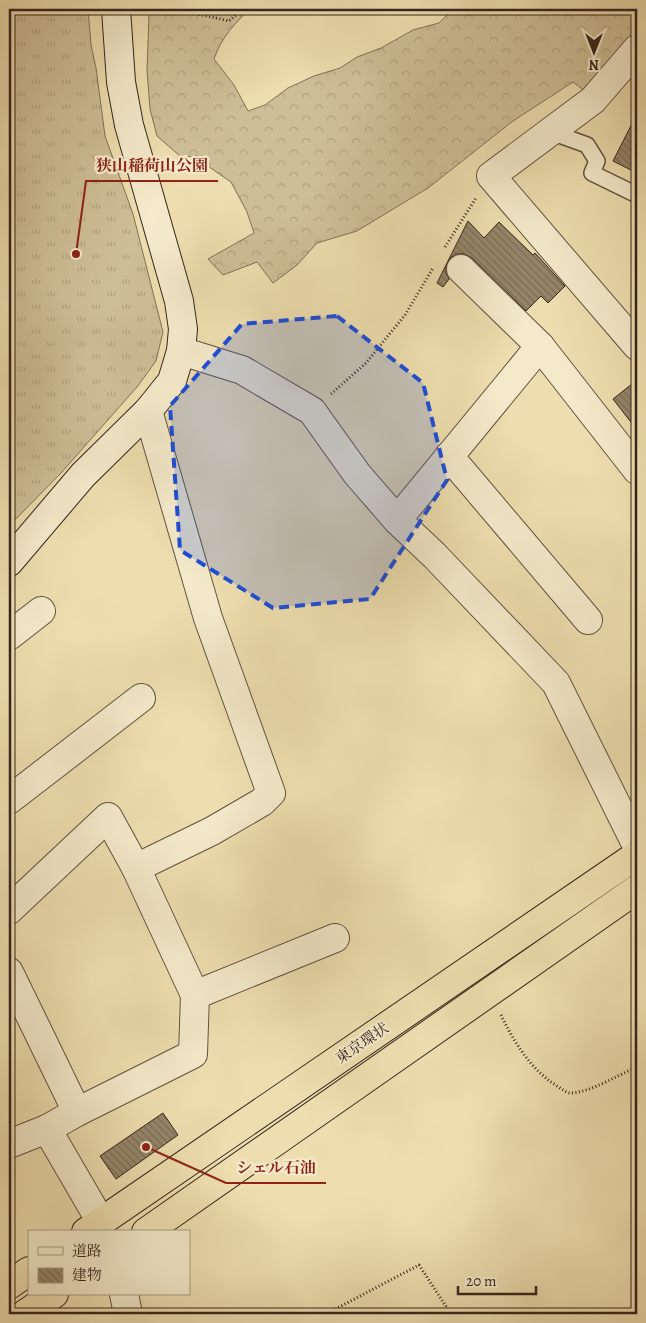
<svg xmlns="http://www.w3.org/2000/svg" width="646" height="1323" font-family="Alegreya,'Noto Serif JP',serif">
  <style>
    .grass { fill: url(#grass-tufts); stroke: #81715a }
    .forest { fill: url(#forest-crowns); stroke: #81715a }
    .building { fill: url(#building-back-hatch); stroke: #34241e }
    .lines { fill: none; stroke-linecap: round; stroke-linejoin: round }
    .lane-casing { stroke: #625242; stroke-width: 18 }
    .street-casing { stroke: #625242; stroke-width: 30 }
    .secondary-casing { stroke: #34241e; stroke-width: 30 }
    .highway-casing { stroke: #34241e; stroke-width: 30 }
    .path { stroke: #34241e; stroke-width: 3; stroke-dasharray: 1 2.5; stroke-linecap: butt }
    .lane { stroke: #f4eacb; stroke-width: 15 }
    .street { stroke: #f4eacb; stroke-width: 28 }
    .secondary { stroke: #f4eacb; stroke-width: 28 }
    .highway { stroke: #eedeaf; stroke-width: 28 }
    .marked { fill: #1d4ed8; fill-opacity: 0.2; stroke: #1d4ed8; stroke-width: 4; stroke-dasharray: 10 6; stroke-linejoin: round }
    .labels { text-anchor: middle; stroke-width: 4.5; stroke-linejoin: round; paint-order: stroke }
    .street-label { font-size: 15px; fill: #34241e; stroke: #f4eacb }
    .leader { fill: none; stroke: #8f2418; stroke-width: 2 }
    .callout-dot { fill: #8f2418; stroke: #f4eacb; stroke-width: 2 }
    .callout-label { font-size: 16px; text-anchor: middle; font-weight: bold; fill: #8f2418; stroke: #f4eacb; stroke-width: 4.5; stroke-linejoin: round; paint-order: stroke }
  </style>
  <defs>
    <pattern id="grass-tufts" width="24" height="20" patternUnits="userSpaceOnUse" patternTransform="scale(1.25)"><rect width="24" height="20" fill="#cebe96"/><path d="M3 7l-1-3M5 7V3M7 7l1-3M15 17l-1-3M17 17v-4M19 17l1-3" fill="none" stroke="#b2a381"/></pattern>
    <pattern id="forest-crowns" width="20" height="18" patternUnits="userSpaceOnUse" patternTransform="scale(1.25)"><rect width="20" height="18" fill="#cebe96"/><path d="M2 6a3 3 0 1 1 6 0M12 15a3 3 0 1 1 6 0" fill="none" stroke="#b2a381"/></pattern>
    <pattern id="building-back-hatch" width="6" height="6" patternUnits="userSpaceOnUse" patternTransform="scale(1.25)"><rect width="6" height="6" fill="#958569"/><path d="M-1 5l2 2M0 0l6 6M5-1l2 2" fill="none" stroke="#7a6d56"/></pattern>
  </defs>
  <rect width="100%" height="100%" fill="#eedeaf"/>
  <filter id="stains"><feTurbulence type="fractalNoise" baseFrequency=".004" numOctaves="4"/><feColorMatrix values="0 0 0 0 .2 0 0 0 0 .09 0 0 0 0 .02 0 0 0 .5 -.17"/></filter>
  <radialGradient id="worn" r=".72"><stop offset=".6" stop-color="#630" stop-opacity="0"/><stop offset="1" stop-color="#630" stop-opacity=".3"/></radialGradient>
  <polygon class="grass" points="9,9 88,9 91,45 96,68 105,136 133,214 163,332 156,361 137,387 61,473 9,526"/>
  <path class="forest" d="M 147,9 L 250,9 C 234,24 221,38 214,59 L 234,85 L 248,111 L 265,105 L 288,88 L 314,76 L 340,68 L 357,57 L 381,48 L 413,30 L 439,23 L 450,12 L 461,9 L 637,9 L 637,28 L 585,91 L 573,82 L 513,121 L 428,188 L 357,231 L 317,243 L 297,265 L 273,283 L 257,262 L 223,275 L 208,259 L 254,233 L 247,212 L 231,182 L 212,169 L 197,156 L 181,157 L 157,136 L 150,109 L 147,70 L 149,15 Z"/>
  <g class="building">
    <polygon points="637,114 637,173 613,161"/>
    <polygon points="468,221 484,238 499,222 533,255 535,253 565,286 548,303 541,296 526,311 472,258 464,254 456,254 450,258 446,266 446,273 449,279 443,287 437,283"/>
    <polygon points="637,380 637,430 613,399"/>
    <polygon points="163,1113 178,1135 116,1179 100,1156"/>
  </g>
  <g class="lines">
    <g class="lane-casing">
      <polyline id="lane" points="551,132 587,145 597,161 592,173 637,195"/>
    </g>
    <g class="street-casing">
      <g id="street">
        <polyline points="637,49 593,100 491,176 637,346"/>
        <polyline points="461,269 540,346"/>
        <polyline points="181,351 242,370 312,411 357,474 397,520 435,556 556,683 637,846"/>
        <polyline points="449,456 588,620"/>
        <polyline points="397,520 540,346 637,470"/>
        <polyline points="9,636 41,611"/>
        <polyline points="9,800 141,698"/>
        <polyline points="136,868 212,831 262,802 271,793 208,618 148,411"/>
        <polyline points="9,910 108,817 136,868 195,995"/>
        <polyline points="9,972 77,1112"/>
        <polyline points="47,1129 101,1222"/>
        <polyline points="9,1144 47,1129 77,1112 193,1054 195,995 335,938"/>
        <polyline points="124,1294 128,1314"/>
      </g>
    </g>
    <g class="secondary-casing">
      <polyline id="secondary" points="9,562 83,475 148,411 172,381 181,351 183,329 179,301 129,125 121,82 116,9"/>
    </g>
    <g class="highway-casing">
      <g id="highway">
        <polyline points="86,1232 637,855"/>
        <polyline points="146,1232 637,889"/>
        <polyline points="9,1285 29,1271"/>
        <polyline points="25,1314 54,1294"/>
      </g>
    </g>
    <g class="path">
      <polyline points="175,9 229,21 242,9"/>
      <polyline points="445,247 476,198"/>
      <polyline points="331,394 366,363 405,315 433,268"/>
      <path d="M 501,1015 C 514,1042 531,1070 557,1086 C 562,1089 566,1093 571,1093 C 591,1092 616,1076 635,1068 L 637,1071"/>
      <polyline points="326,1314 419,1265 451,1314"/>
    </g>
    <use href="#lane" class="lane"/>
    <use href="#street" class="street"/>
    <use href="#secondary" class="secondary"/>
    <use href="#highway" class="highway"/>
  </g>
  <path class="marked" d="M 337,316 L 423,383 L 447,480 L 370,599 L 273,608 L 180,550 L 170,406 L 242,324 Z"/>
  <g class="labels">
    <g class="street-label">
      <text transform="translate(362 1043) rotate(-34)" y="5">東京環状</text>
    </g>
  </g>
  <path class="leader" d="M76 254L86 181H218M146 1147L226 1183H326"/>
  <g class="callout-dot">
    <circle cx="76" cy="254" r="5"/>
    <circle cx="146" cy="1147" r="5"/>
  </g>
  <g class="callout-label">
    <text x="152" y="171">狭山稲荷山公園</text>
    <text x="276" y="1173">シェル石油</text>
  </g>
  <rect width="646" height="1323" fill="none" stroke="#eedeaf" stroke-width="30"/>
  <rect x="10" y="10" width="626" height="1303" fill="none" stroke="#34241e" stroke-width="2.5"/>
  <rect x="15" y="15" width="616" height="1293" fill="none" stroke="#34241e"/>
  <rect x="28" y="1230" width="162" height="65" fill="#f4eacb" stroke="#a79b86"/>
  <rect x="38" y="1247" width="25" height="8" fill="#f4eacb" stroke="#a79b86"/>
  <text x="72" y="1256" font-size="15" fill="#34241e">道路</text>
  <rect x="38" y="1268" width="25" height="15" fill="url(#building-back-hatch)" stroke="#a79b86"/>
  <text x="72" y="1280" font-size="15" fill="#34241e">建物</text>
  <g transform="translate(594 52) rotate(180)" stroke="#f4eacb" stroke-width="4" paint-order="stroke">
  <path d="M0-4L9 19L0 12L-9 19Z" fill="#34241e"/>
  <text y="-8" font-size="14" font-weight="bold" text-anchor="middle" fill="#34241e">N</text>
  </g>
  <path d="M458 1286v8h78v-8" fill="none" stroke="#34241e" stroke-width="2.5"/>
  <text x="466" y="1286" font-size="15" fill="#34241e" stroke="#f4eacb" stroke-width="4" paint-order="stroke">20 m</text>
  <rect width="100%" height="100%" filter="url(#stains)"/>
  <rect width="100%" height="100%" fill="url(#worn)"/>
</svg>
